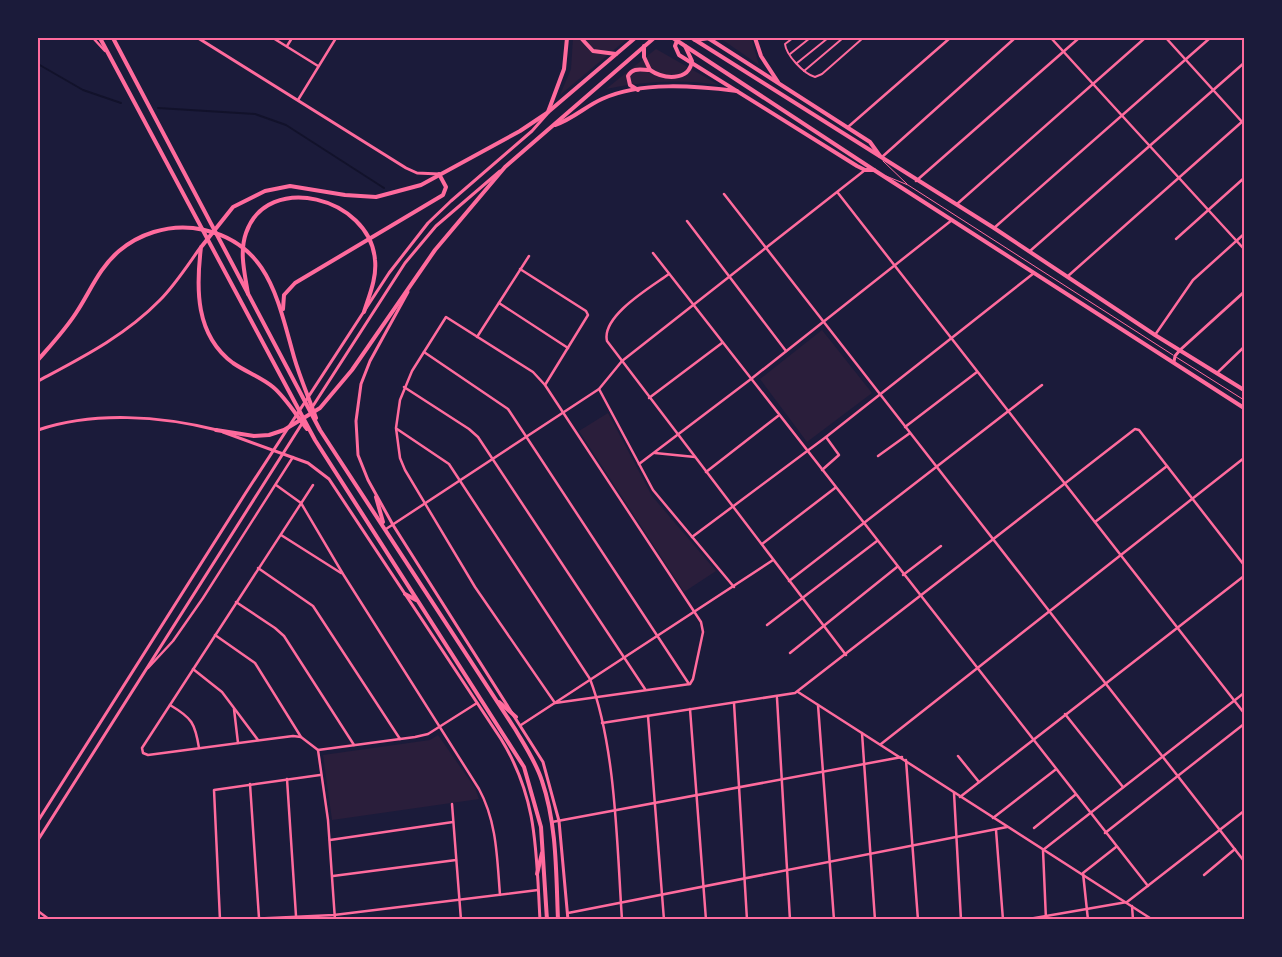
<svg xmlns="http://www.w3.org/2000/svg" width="1282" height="957" font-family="'Golos Text',sans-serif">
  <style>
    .green { fill: #2a1e3b }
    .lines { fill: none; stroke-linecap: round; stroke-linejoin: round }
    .stream { stroke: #12122b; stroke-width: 2 }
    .service { stroke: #ff6b9d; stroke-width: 1 }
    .pedestrian { stroke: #ff6b9d; stroke-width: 2 }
    .minor { stroke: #ff6b9d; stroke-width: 2.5 }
    .tertiary { stroke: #ff6b9d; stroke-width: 3 }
    .secondary { stroke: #ff6b9d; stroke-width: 3 }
    .primary { stroke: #ff6b9d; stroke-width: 4 }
    .trunk { stroke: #ff6b9d; stroke-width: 4 }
    .neatline { fill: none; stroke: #ff6b9d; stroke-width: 2 }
  </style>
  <rect width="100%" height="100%" fill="#1b1b3a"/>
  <g class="green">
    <polygon points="573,38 628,38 560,95 571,69"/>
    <polygon points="720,38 751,38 759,65"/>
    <path d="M 656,49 L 719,85 C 681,79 644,81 606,89 Z"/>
    <polygon points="822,330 872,393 807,442 760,379"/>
    <polygon points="608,413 652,496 716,571 684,592 579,431"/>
    <polygon points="438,735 475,788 479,799 332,820 323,755 430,740"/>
  </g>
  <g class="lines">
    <g class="stream">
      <polyline points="38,64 83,90 121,103"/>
      <polyline points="158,108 255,114 286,125 384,188"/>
    </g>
    <g class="service">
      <polyline points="883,161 907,184"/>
      <polyline points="886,176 908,185 1173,355"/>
      <polyline points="1176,357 1244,400"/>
    </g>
    <g class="pedestrian">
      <path d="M 793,38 L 785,44 C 786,55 804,74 815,77 L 822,74 L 863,38"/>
      <polyline points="790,54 810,38"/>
      <polyline points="797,63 828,38"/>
      <polyline points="804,71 843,38"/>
    </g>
    <g class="minor">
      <polyline points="93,38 105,51"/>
      <polyline points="273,38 318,66"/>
      <polyline points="1051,38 1244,249"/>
      <polyline points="1166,38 1244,124"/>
      <polyline points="287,46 292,38"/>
      <polyline points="298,100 336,38"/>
      <polyline points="848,127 950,38"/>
      <polyline points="882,157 1015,38"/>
      <polyline points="916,181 1079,38"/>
      <polyline points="838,193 1244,713"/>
      <polyline points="724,194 1244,861"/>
      <polyline points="957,204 1145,38"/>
      <polyline points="687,221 786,351"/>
      <polyline points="994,228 1210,38"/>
      <polyline points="1176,239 1244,178"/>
      <polyline points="1030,251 1244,63"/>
      <polyline points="653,253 1148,886"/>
      <polyline points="520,269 586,311 588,315 545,385"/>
      <path d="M 669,274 C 651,287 601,316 607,341 L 846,655"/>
      <polyline points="1068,276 1244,120"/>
      <polyline points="499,303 568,348"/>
      <polygon points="446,317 533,372 545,385 701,622 703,632 693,679 690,684 555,703 475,587 405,470 400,458 396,428 400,400 412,371"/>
      <polyline points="1155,335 1193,280 1244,234"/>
      <polyline points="477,337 529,256"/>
      <polyline points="424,352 508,409 689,684"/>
      <polyline points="1217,373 1244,347"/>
      <polyline points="404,387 469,429 478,437 645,689"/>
      <polyline points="599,389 653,490 734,587"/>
      <polyline points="649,398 722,343"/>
      <polyline points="905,427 977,372"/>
      <path d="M 397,429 L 449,464 L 590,679 C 616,747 617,847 622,920"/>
      <polyline points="655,453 695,457"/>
      <polyline points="878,456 910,433"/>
      <polyline points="639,464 751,379 952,220"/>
      <polyline points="822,470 839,455 826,437"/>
      <polyline points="706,472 778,416"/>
      <path d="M 276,485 L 301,503 L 343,574 L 479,789 C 497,822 497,858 500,895"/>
      <polyline points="313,485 142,748 143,753 148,755 293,736 301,737 318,750 415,737 428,734 477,703"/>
      <polyline points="1095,522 1167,466"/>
      <polyline points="386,529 599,389 622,361 865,170"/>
      <polyline points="281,535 341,573"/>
      <polyline points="692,537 826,437 1034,273"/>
      <polyline points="762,544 835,488"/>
      <polyline points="258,568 313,606 400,739"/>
      <polyline points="903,575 941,546"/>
      <polyline points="789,581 1042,385"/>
      <polyline points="236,602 275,628 284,636 354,745"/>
      <polyline points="767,625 877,541"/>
      <polyline points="215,635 255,663 301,737"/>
      <polyline points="790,653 897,567"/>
      <polyline points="148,668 173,641 203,598 293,457"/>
      <polyline points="193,669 222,692 258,740"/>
      <polyline points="798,692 1153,920"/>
      <polyline points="777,698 790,920"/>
      <polyline points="734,703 747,920"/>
      <path d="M 170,705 C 192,718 195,723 199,748"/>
      <polyline points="818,705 834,920"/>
      <polyline points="234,709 238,743"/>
      <polyline points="690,709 706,920"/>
      <polyline points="1065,714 1123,787"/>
      <polyline points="648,716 664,920"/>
      <polyline points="602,723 795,693 1135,429 1139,430 1244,565"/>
      <polyline points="521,725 773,560"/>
      <polyline points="862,733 875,920"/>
      <polyline points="881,744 1244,458"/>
      <polyline points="318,750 328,820 335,920"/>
      <polyline points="958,756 979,782"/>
      <polyline points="906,760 918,920"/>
      <polyline points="287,779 296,916"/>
      <polyline points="250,784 259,918"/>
      <polyline points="954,793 961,920"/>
      <polyline points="960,797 1244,576"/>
      <polyline points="452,804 461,920"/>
      <polyline points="993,818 1055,770"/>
      <polyline points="552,822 902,757"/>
      <polyline points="1034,828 1075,795"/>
      <polyline points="996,830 1003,920"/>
      <polyline points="1105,833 1244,724"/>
      <polyline points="330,840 453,822"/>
      <polyline points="1204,875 1235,849"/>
      <polyline points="333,876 456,860"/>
      <polyline points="1132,906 1133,920"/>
      <polyline points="38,911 50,920"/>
      <polyline points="568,913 1007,827"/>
      <polyline points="220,920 214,790 320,775"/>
      <polyline points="224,920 334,915 538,890"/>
      <polyline points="1023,920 1127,902 1244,811"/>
      <polyline points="1046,920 1043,850 1244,693"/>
      <polyline points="1088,920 1083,873 1116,847"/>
    </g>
    <g class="tertiary">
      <polyline points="198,38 406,168 417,173 439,174"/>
      <polyline points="1174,362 1175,356 1180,350 1244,292"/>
    </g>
    <g class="secondary">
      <polyline points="408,292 370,361 361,384 356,421 358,455 368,480 393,525 543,762 559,821 568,920"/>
      <path d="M 38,381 C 81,358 125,336 160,300 C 175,285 187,266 200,248"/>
      <polyline points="311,409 405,263 436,226 500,171"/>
      <path d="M 38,430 C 94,411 161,416 217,430"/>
      <path d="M 223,432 L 308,463 L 329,479 L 501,739 C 538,799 536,851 540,920"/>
      <polyline points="38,821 245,494 389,273 428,223 451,201 532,131 547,114"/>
      <polyline points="38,840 303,422"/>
    </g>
    <g class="primary">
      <polyline points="581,38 593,51 616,54"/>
      <polyline points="673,38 874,170 1244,408"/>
      <polyline points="678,38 675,46 679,55 857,166 865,170 874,170"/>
      <polyline points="692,38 994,228 1155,335 1244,390"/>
      <polyline points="708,38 870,142 880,156"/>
      <polyline points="755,38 761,56 778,82"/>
      <polyline points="695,40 710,38"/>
      <path d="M 644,46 L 644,57 L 650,70 C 663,79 689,82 692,61 L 685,46"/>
      <path d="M 638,90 L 630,85 L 628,76 C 633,67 641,70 650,70"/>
      <polyline points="548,112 564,69 567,38"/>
      <path d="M 555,125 C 573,119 586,106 602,99 C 641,81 696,86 737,91"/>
      <polyline points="202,246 233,207 265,191 290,186 345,195 376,197 421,185 520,131 547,113 635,38"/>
      <polyline points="216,430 254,436 269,435 284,430 320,408 352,370 435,250 505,167 654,38"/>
    </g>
    <g class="trunk">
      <polyline points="100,38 315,440 524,767 541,827 547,920"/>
      <path d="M 113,38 L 320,430 L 515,729 C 525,746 536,762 542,781 C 557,825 556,873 558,920"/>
      <path d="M 201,247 C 196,288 195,335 233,363 C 246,372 261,377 273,387 C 286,398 296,415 307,429"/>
      <path d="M 248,294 C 245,274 239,253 246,233 C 267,171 370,197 375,260 C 377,278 369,296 364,312"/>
      <polyline points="283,309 284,295 295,283 443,195 446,187 439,174"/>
      <path d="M 38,360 C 51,345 65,330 76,313 C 90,292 99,268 119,251 C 139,234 167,225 193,228 C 268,238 277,297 294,357 C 300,378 309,398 316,418"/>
      <polyline points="376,497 383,522"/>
      <polyline points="405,594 416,600"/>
      <polyline points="499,702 516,717"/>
      <polyline points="537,874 542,853"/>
    </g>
  </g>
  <rect width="1282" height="957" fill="none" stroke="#1b1b3a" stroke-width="78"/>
  <rect x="39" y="39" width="1204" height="879" class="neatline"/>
</svg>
